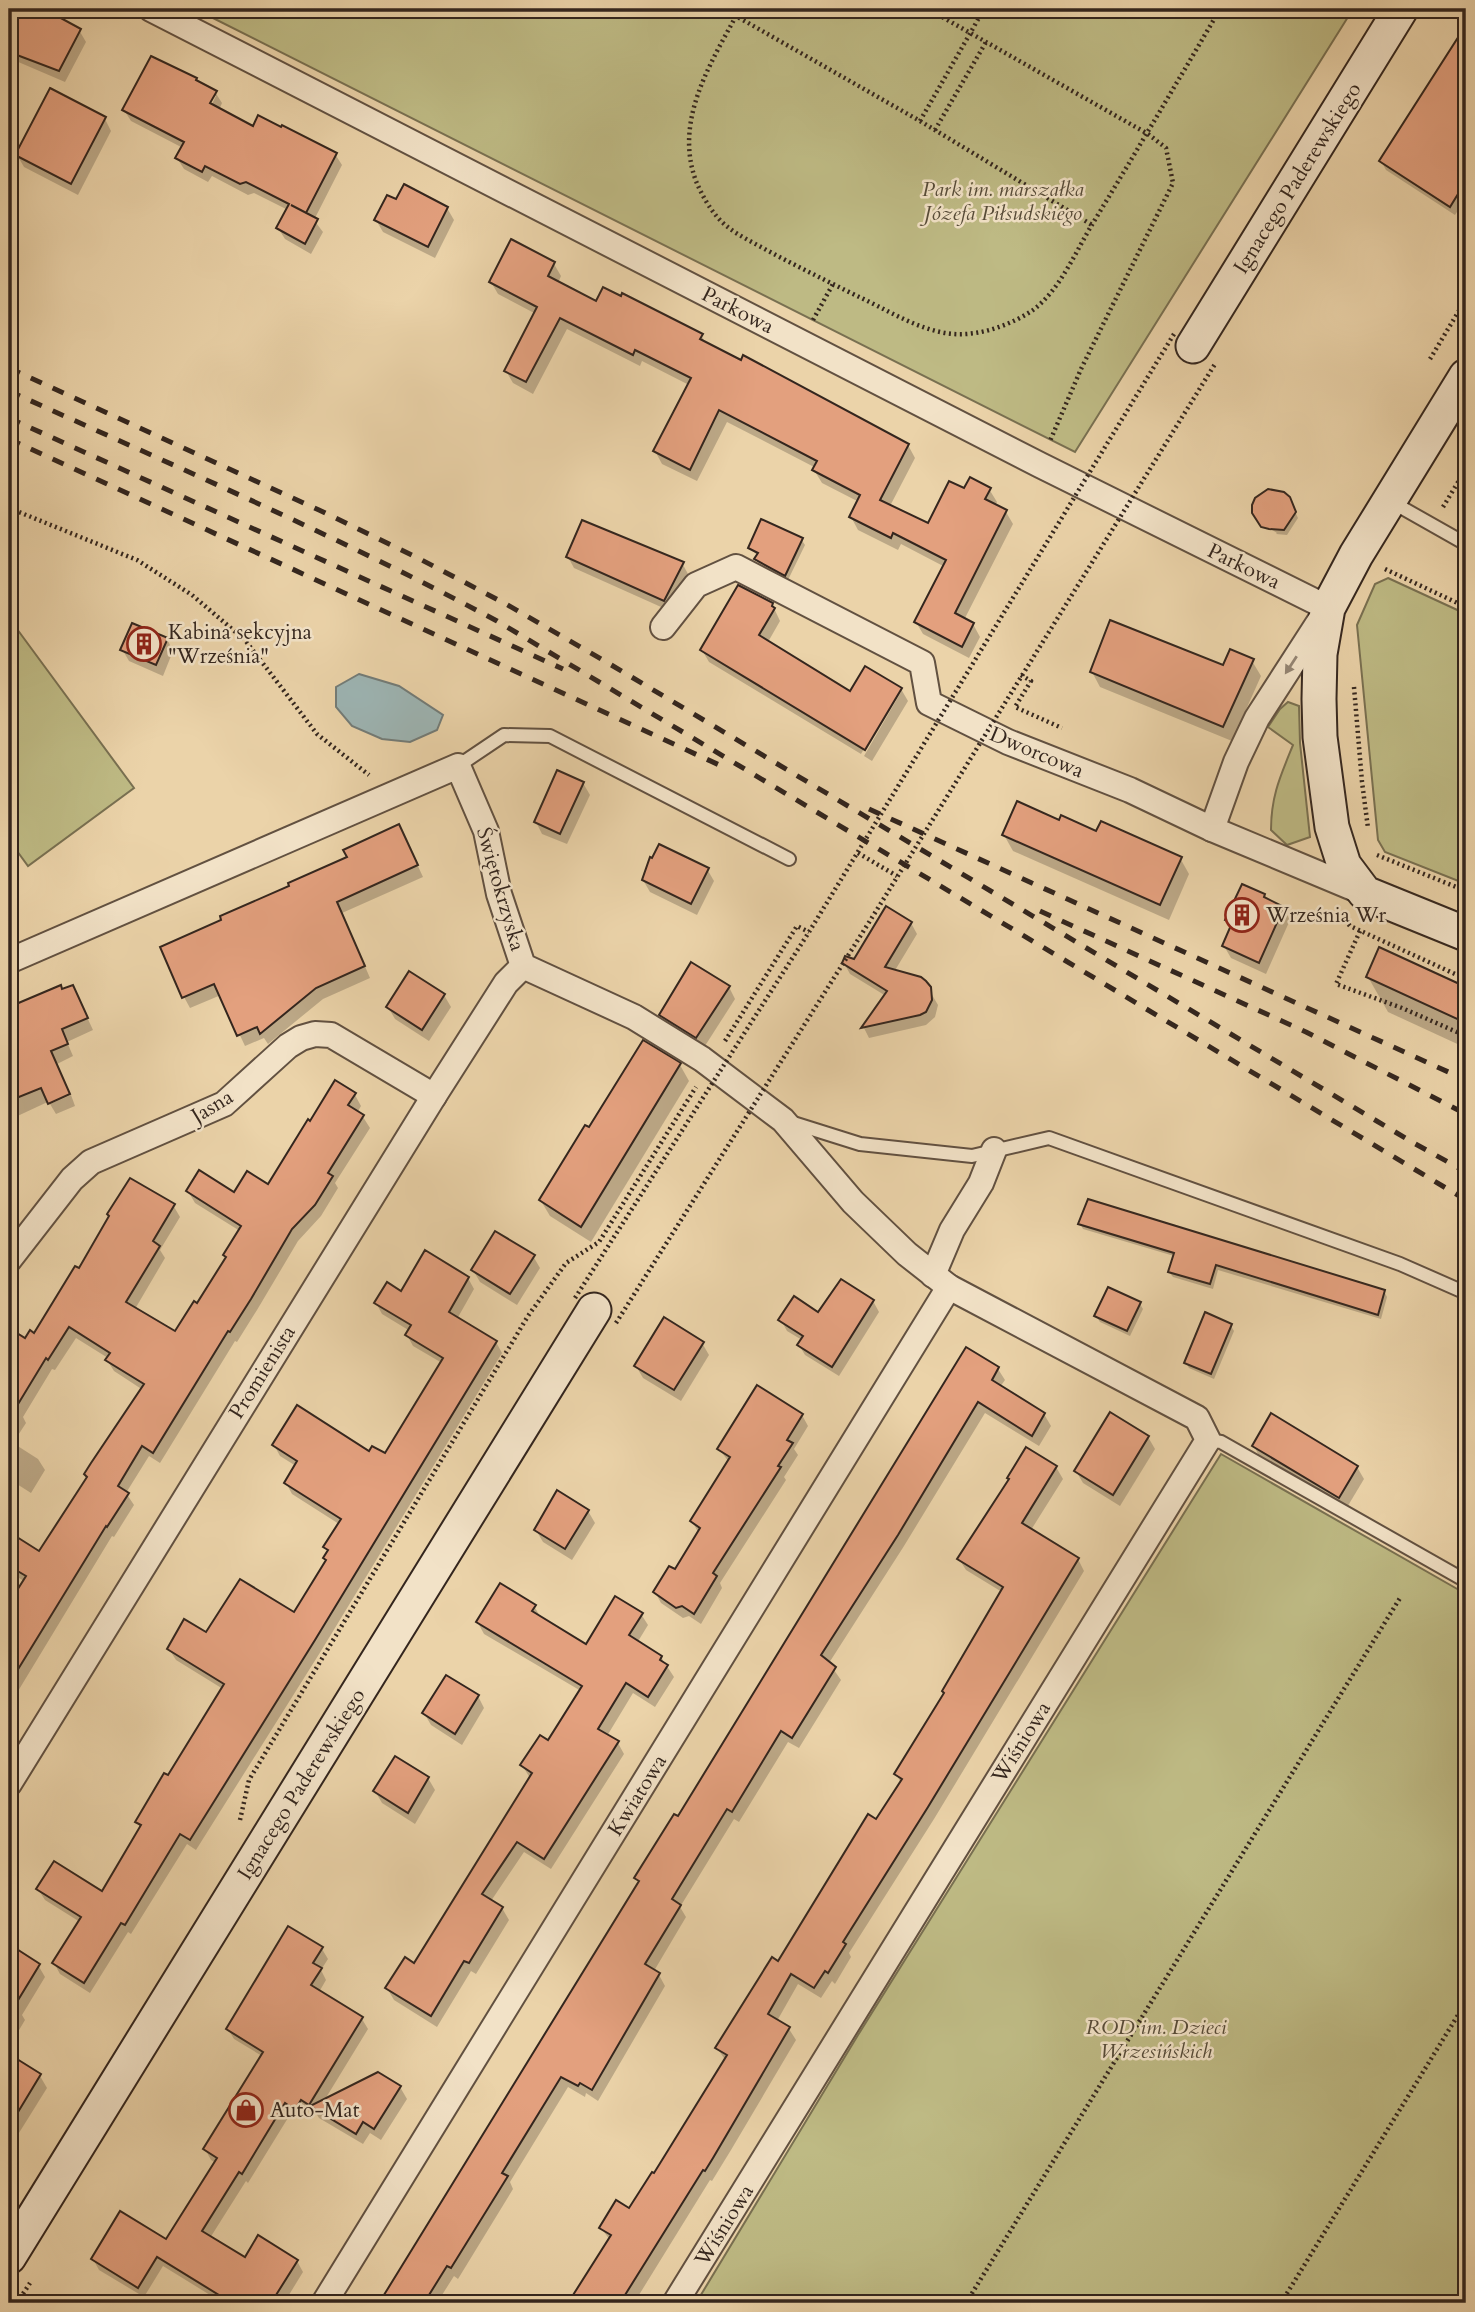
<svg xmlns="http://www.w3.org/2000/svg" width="1475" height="2312" font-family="Cardo,serif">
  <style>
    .green { fill: #beba84; stroke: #797051; stroke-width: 2 }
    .water { fill: #9db5b4; stroke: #737c78; stroke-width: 2 }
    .shadow { fill: #0003; fill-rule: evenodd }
    .building { fill: #e3a07e; stroke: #34261e; stroke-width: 2 }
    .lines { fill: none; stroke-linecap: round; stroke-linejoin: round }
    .lane-casing { stroke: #625141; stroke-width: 16 }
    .street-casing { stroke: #625141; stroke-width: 28 }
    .secondary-casing { stroke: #34261e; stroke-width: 37 }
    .path { stroke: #34261e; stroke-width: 4.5; stroke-dasharray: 2 3.5; stroke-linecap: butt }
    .lane { stroke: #f2e2c7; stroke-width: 12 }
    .street { stroke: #f2e2c7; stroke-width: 24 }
    .secondary { stroke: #f2e2c7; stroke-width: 33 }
    .rail { stroke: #34261e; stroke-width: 5; stroke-dasharray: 12 12; stroke-linecap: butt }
    .path-bridge { stroke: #34261e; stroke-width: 4.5; stroke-dasharray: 2 3.5; stroke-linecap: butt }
    .oneway { fill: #938472 }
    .labels { text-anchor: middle; stroke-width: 5; stroke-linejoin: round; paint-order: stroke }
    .street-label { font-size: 21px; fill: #34261e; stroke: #f2e2c7 }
    .park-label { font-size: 21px; font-style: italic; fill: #564b38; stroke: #f2e2c7 }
    .poi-label { font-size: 21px; fill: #34261e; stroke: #f2e2c7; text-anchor: start }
  </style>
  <rect width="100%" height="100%" fill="#ebd3a9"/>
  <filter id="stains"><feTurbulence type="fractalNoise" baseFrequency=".00286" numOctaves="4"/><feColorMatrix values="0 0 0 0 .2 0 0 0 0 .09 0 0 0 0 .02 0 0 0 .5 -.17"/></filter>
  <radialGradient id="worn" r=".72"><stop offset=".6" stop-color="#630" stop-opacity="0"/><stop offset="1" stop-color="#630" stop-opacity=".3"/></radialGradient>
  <g class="green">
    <polygon points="195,9 1353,9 1075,452"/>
    <polygon points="1388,578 1466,614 1466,884 1385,852 1378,840 1357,625 1375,584"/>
    <polygon points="17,629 134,788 28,866 9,840 9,635"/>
    <path d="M 1288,702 L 1299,706 L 1300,743 L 1310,837 L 1287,845 L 1271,830 C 1271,796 1280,777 1293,745 L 1268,727 L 1280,709 Z"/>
    <polygon points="1221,1454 1466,1594 1466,2303 696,2303 858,2035"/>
  </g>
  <polygon class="water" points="359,674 399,686 443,715 437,730 410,742 382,739 352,726 336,707 336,687"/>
  <g class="shadow">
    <polygon points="9,9 52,9 58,12 64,22 79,30 86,42 65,82 9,58"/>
    <polygon points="1466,28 1466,198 1455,215 1386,170 1381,161"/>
    <path d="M 196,79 L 198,83 L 215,92 L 222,103 L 219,110 L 254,128 L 335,154 L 342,165 L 314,220 L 323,232 L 311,254 L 285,239 L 278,228 L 288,210 L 254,193 L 248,195 L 212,176 L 208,182 L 184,169 L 177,158 L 183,148 L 131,121 L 124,110 ZM 212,96 L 216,96 L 208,112 L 205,110 Z"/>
    <polygon points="105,119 111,131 78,195 24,167 17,155"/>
    <polygon points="447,208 454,220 435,258 383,232 376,220"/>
    <polygon points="554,264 561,276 558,283 596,303 701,335 706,344 908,445 915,458 890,506 929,525 965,491 989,489 997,502 995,506 1006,512 1013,524 964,620 973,624 980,637 969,658 923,634 916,622 945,567 901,544 898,550 858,530 851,517 859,502 822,483 814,470 816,468 727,422 697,481 662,464 655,451 689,385 642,361 640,366 567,329 533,394 513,383 506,371 536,314 498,294 491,282"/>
    <polygon points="1292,505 1298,518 1287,535 1276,534 1277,533 1257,520"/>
    <polygon points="801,539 805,545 788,580 759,565 756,559 758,556 750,548"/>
    <polygon points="568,557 682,563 688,574 670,611 574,568"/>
    <polygon points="772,604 780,621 768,642 851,693 901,689 908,701 872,761 864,756 901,692 897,692 861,754 709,662 702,650"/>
    <polygon points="167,639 173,651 163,676 129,661 122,649"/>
    <polygon points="1252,661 1261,676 1232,741 1100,687 1092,672 1224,667"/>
    <polygon points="583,783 590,795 567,844 542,834 536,822"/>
    <polygon points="1059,822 1180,858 1189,874 1169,920 1013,851 1004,835"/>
    <polygon points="405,838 423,877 342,913 370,978 323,999 268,1044 264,1038 245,1046 221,995 190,1008 184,997 224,920 349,858"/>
    <polygon points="707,869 714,881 697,915 650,892 643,880"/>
    <polygon points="1264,896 1267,901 1283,908 1290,920 1266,974 1231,958 1224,946 1232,927 1227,920"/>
    <polygon points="911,923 917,934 894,972 925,983 938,1005 935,1017 926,1025 869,1038 864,1028 886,996 850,974 844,963 855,961"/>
    <polygon points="1380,950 1466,989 1466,1048 1388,1012 1368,977"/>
    <polygon points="60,987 62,991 73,987 93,1030 67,1042 73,1056 57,1064 69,1092 9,1120 9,1009"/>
    <polygon points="729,987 735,999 703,1049 668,1027 661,1015"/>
    <polygon points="444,995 451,1007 429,1041 395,1019 388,1007"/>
    <polygon points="680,1065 689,1081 591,1242 550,1216 541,1201 590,1130"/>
    <polygon points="71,1095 75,1106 56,1114 50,1104"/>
    <polygon points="355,1095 361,1106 357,1113 363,1117 370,1128 335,1183 338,1188 321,1216 298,1241 257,1310 237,1342 235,1341 160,1463 149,1456 126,1493 134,1505 114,1537 112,1536 9,1706 9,1607 24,1581 9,1572 9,1533 40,1552 143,1390 114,1371 107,1360 108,1358 76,1338 55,1370 52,1369 23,1417 26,1423 13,1443 38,1459 45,1470 31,1493 9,1479 9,1340 13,1333 25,1340 34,1335 80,1271 173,1205 180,1217 160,1250 165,1258 135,1309 175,1334 198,1306 227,1258 240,1231 195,1203 188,1191 234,1194 268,1187 311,1123"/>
    <polygon points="1080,1223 1384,1291 1387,1297 1381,1319 1218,1270 1213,1289 1173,1277 1169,1272 1174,1256 1083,1229"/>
    <polygon points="533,1256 540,1268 517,1305 480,1282 473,1270"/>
    <polygon points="468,1278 474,1289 457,1319 496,1342 502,1353 321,1651 196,1850 187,1844 131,1934 128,1932 90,1993 60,1974 54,1963 80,1922 45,1900 38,1889 103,1893 141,1829 137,1822 169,1778 223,1689 176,1660 169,1649 207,1635 294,1615 327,1562 325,1558 328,1552 325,1547 339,1524 292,1494 286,1483 296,1466 280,1456 274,1445 385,1456 442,1363 413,1346 407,1335 410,1331 382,1314 376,1303 401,1293"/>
    <polygon points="873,1301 879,1312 839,1376 805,1355 799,1345 802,1340 787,1331 781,1320"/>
    <polygon points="1140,1304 1143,1309 1130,1336 1100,1322 1096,1316"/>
    <polygon points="1231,1326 1234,1331 1214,1379 1189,1368 1186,1363"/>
    <polygon points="702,1343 709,1355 681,1401 643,1378 636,1366"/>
    <polygon points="998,1369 1005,1380 1000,1387 1044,1414 1051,1426 1039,1446 985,1413 904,1546 829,1663 841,1680 799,1748 788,1742 739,1822 734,1819 680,1907 686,1917 654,1971 659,1975 665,1986 598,2101 586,2093 585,2097 568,2087 510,2182 513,2189 458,2279 454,2276 437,2303 382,2303 639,1883 636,1878"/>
    <polygon points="802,1415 808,1426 794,1449 798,1455 784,1477 786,1480 720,1583 722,1588 701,1624 689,1616 683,1618 661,1603 655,1592 676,1571 698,1532 692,1521 729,1462 719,1449"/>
    <polygon points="1148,1437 1155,1449 1120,1506 1083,1483 1076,1471"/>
    <polygon points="1254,1446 1357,1467 1364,1479 1346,1509 1260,1458"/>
    <polygon points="1056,1467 1063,1479 1031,1530 1078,1559 1084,1571 934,1819 849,1953 851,1957 835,1984 832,1981 821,1998 798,1984 777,2021 789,2029 796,2040 731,2150 712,2181 710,2180 634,2303 570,2303 610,2240 601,2228 630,2211 655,2175 726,2061 717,2048 901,1783 896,1774 945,1694 1002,1592 966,1570 959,1559"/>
    <polygon points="588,1511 595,1523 572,1560 543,1542 536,1530"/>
    <polygon points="534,1606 541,1618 586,1646 641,1614 648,1625 637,1643 661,1657 674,1677 655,1707 633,1693 607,1736 618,1743 624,1754 551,1869 524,1852 491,1901 502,1908 509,1920 476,1974 471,1971 437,2027 394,2000 387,1988 415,1965 530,1778 522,1765 549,1742 581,1691 484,1634 478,1623"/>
    <polygon points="478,1696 484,1708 462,1745 431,1725 424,1713"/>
    <polygon points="428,1778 435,1790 415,1824 382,1803 375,1791"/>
    <polygon points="322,1949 328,1959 321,1970 326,1980 319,1992 362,2019 368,2029 324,2101 400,2087 407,2099 381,2140 370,2133 363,2144 319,2118 316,2113 315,2115 307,2110 301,2119 291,2113 248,2183 246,2181 210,2238 245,2260 297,2261 303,2272 284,2303 223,2303 163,2266 144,2297 99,2270 93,2259 166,2242 216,2163 211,2160 205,2149 262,2056 234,2039 228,2029"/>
    <polygon points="16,1951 38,1965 45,1977 22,2015 25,2020 9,2047 9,1964"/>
    <polygon points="9,2056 40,2076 47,2088 9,2149"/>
  </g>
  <g class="building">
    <polygon points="9,9 60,9 57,16 81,29 59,71 9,52"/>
    <polygon points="1466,25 1466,181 1450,207 1379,161"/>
    <polygon points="151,56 197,78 196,80 217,91 210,103 253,126 258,115 281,127 282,125 337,153 306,213 291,205 318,219 305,244 276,228 289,204 246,182 240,184 205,166 202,172 175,158 184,142 122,110"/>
    <polygon points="50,88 106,117 71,184 15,155"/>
    <polygon points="404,184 448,207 428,247 374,220 387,195 396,199"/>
    <polygon points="511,239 555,262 548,276 596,301 603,287 621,296 622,293 703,334 700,339 741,360 743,355 909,444 880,500 928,523 949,481 964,488 970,477 991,488 985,499 1007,510 955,613 974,623 962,647 914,622 946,560 893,533 891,538 849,517 860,495 812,470 817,461 719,410 690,470 653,451 691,378 635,350 633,355 560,318 526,382 504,371 537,307 489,282"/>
    <polygon points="1268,489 1284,492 1290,497 1296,512 1284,530 1269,529 1261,527 1252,513 1252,505 1255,498"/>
    <polygon points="761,519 803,538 785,576 754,559 758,553 748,548"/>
    <polygon points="582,520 684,562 664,601 566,557"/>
    <polygon points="738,585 773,603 772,606 775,608 759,635 850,691 865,666 902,688 865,750 700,650"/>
    <polygon points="1110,620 1223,665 1230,649 1254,659 1223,727 1090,672"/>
    <polygon points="132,623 168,638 156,665 120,650"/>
    <polygon points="557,770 584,782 560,834 534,822"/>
    <polygon points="1017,801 1059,820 1061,815 1096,831 1101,821 1182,857 1160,905 1002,835"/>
    <polygon points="399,824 418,865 337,902 365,966 316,988 260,1034 257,1027 237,1036 214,984 182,998 160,947 221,920 220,916 289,886 288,883 347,857 343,850"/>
    <polygon points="659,844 709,868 691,904 642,880 650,857 652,858"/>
    <polygon points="1242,884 1265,894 1264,897 1284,907 1259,963 1222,946 1232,923 1225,920"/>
    <polygon points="886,906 912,922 885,967 921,977 926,981 931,987 932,1000 926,1012 920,1015 861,1028 887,991 842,963 845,956 854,959"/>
    <polygon points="1379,947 1466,987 1466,1023 1366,977"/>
    <polygon points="691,962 730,986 696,1038 659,1015"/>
    <polygon points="409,971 445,994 422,1030 386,1007"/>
    <polygon points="61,985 62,989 73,985 88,1018 62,1029 68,1044 51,1051 70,1094 48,1104 41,1088 9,1101 9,1007"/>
    <polygon points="643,1040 681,1063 581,1227 539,1200 585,1125 589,1127"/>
    <polygon points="335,1080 356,1093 348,1105 364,1115 328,1173 333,1176 315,1205 292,1229 251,1299 230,1332 228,1331 153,1453 142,1446 118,1486 129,1493 107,1527 106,1526 9,1684 9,1603 26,1576 9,1566 9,1532 39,1551 87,1477 84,1474 91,1463 144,1384 105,1360 110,1353 69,1327 48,1360 46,1358 9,1419 9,1328 25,1338 30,1330 34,1333 75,1266 79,1268 109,1216 107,1214 130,1178 175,1204 153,1241 160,1246 126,1302 175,1331 194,1301 197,1303 226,1257 223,1255 241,1226 186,1191 199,1170 234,1192 247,1171 268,1184 308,1119 310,1121"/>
    <polygon points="1088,1199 1385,1290 1378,1315 1216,1265 1210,1284 1168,1272 1174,1253 1078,1224"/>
    <polygon points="495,1231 535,1255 510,1294 471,1270"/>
    <polygon points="425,1250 469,1277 449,1312 497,1341 315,1640 190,1840 180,1834 125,1925 121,1923 84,1983 52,1963 81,1917 36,1889 54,1861 102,1891 141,1825 135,1822 164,1773 168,1775 224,1684 167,1649 184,1619 206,1632 240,1579 294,1612 326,1560 323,1558 328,1550 323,1547 341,1519 284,1483 297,1461 272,1445 297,1405 369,1451 372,1446 385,1453 443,1358 405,1335 411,1325 374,1303 387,1282 401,1291"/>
    <polygon points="841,1279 874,1300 832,1367 797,1345 803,1336 778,1320 794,1296 818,1312"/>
    <polygon points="1108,1287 1141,1302 1127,1331 1094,1316"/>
    <polygon points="1205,1312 1232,1324 1211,1374 1184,1363"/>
    <polygon points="664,1317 704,1342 674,1390 634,1366"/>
    <polygon points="966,1347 999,1367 992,1380 1045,1413 1032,1436 978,1402 898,1535 821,1655 836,1667 792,1738 781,1731 732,1812 727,1809 672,1899 681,1905 645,1964 660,1973 592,2090 580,2083 578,2086 561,2077 502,2173 508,2176 451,2268 447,2266 424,2303 379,2303 639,1881 634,1878 674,1814 678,1816"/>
    <polygon points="757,1385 803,1414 787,1440 793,1443 778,1466 781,1467 713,1573 717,1576 694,1614 682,1606 676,1608 653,1592 669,1566 675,1569 700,1528 690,1521 730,1457 717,1449"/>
    <polygon points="1110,1412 1149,1436 1113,1495 1074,1471"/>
    <polygon points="1271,1413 1358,1466 1339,1498 1252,1446"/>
    <polygon points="1026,1447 1057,1466 1022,1523 1079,1558 928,1807 843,1942 846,1944 828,1973 825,1971 814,1988 791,1974 768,2014 790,2027 713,2158 705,2171 703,2170 620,2303 568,2303 611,2235 599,2228 616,2200 629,2208 652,2172 654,2173 727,2055 715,2048 772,1957 778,1961 868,1814 876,1819 902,1779 894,1774 944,1693 942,1691 1003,1587 957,1559 1009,1479 1007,1478"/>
    <polygon points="557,1490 589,1510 565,1549 534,1530"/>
    <polygon points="500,1583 536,1605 532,1611 586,1644 615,1596 643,1613 629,1635 662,1656 660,1660 668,1665 648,1697 626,1683 598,1729 619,1741 544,1859 517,1842 482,1894 503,1907 469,1963 464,1961 431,2016 385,1988 405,1957 414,1963 532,1773 520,1765 540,1735 548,1740 582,1686 476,1622"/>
    <polygon points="446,1675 479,1695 455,1734 422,1713"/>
    <polygon points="395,1756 429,1777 408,1813 373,1791"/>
    <polygon points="288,1926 323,1947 313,1963 322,1968 311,1985 363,2017 309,2105 301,2100 295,2110 285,2103 242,2174 239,2172 202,2231 245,2257 258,2235 298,2260 271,2303 232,2303 157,2257 138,2288 91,2259 120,2211 166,2239 217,2158 203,2149 263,2052 226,2029"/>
    <polygon points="9,1944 40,1964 9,2015"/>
    <polygon points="9,2054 41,2074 9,2127"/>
    <polygon points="378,2072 401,2086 374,2129 363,2122 356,2134 310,2106"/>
  </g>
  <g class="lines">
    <g class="lane-casing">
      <g id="lane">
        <polyline points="1390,501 1466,544"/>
        <polyline points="458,766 504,735 550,736 789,859"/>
        <polyline points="790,1122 860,1144 972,1156 1049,1138 1400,1264 1466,1293"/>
        <polyline points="1208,1440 1221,1442 1466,1581"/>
      </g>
    </g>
    <g class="street-casing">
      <g id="street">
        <polyline points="151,9 1040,465 1328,608 1257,718 1236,762 1212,829"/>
        <polyline points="663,627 696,585 736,567 922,663 929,703 1008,742 1130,790 1212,829 1365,893"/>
        <polyline points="9,961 458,766 486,831 499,894 523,966 634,1017 702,1059 783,1120 853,1202 907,1254 949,1287 1197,1418 1208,1440 675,2303"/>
        <polyline points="9,1260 72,1179 91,1162 224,1104 288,1046 301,1038 315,1034 331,1035 434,1096"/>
        <polyline points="933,1275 952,1230 981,1183 994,1150"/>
        <polyline points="9,1784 434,1096 506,983 523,966"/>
        <polyline points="324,2303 949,1287"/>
      </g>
    </g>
    <g class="secondary-casing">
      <g id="secondary">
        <polyline points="1193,346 1401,9"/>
        <polyline points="1466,376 1356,555 1328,608 1320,654 1319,699 1320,737 1332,827 1344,865 1365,893 1466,934"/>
        <polyline points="9,2257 594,1310"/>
      </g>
    </g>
    <g class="path">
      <polyline points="740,9 736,16 920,121 1092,225"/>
      <polyline points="928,9 1148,134 1166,148 1173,183 1081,369 1050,441"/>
      <path d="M 736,16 C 709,66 674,122 696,181 C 703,198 714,217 729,228 C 738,235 750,241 761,247 C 792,264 823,279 855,295 C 886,309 919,331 953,334 C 980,336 1011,325 1033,310 C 1060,290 1076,251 1093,223 C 1136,152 1178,81 1220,9"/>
      <polyline points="920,121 984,9"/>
      <polyline points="935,130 986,42"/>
      <polyline points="813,320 833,284"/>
      <polyline points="1430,359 1466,299"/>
      <polyline points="1443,507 1466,469"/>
      <polyline points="9,508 137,560 192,595 245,640 317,734 369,775"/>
      <polyline points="1385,569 1466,607"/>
      <polyline points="1021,675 1031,681 1015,707 1062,728"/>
      <polyline points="1354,687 1362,782 1368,828"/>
      <polyline points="858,853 897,876"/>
      <polyline points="1377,855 1466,891"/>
      <polyline points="1345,920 1350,926 1466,979"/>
      <polyline points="1360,931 1336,984 1402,1008 1466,1036"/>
      <polyline points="725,1041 797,926 809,932"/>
      <polyline points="240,1820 249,1780 528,1316 566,1263 599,1242 696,1087"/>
      <polyline points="17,2303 30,2283"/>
      <polyline points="966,2303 1400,1598"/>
      <polyline points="1281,2303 1466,2002"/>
    </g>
    <use href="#lane" class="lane"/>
    <use href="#street" class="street"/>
    <use href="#secondary" class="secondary"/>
    <g class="rail">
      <polyline points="9,368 319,510 416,557 506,604 608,663 1412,1142 1466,1172"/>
      <path d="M 9,391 C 172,465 338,536 497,621 L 1466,1200"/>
      <polyline points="9,418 563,669"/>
      <polyline points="9,439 728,769"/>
      <polyline points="869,809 1466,1080"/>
      <polyline points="1040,911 1306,1032 1466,1114"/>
    </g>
    <g class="path-bridge">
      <polyline points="575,1298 809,932 1174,334"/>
      <polyline points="616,1323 873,916 1215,364"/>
    </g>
  </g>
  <defs><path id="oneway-solid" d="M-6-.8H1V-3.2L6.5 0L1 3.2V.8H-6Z" transform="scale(1.75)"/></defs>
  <use class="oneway" href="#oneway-solid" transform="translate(1291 665) rotate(123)"/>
  <defs>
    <g id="building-ring" transform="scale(1.75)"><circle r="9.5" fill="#f2e2c7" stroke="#8f2418" stroke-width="1.5"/><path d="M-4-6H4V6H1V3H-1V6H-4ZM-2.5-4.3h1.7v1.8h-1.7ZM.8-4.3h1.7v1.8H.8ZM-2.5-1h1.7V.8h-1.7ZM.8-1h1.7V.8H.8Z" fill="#8f2418"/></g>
    <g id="shop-ring" transform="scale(1.75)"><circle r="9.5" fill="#f2e2c7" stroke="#8f2418" stroke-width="1.5"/><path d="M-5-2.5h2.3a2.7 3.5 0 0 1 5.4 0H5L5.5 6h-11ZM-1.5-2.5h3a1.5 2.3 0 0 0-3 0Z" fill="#8f2418"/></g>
  </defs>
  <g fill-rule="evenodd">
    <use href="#building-ring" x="144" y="644"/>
    <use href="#building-ring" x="1242" y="915"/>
    <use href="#shop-ring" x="246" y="2110"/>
  </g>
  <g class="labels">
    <g class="street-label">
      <text transform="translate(1297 178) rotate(-58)" y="7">Ignacego Paderewskiego</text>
      <text transform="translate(738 310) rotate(27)" y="7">Parkowa</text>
      <text transform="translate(1244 566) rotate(26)" y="7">Parkowa</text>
      <text transform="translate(1037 752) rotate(23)" y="7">Dworcowa</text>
      <text transform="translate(501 889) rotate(74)" y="7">Świętokrzyska</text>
      <text transform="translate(212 1106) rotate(-31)" y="7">Jasna</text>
      <text transform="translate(262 1372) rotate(-58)" y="7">Promienista</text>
      <text transform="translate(1021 1742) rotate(-58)" y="7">Wiśniowa</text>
      <text transform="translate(301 1784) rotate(-58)" y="7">Ignacego Paderewskiego</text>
      <text transform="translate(637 1795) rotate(-58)" y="7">Kwiatowa</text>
      <text transform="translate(724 2225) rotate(-58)" y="7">Wiśniowa</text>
    </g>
    <g class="park-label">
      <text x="1003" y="196">Park im. marszałka<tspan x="1003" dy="24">Józefa Piłsudskiego</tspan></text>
      <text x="1156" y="2034">ROD im. Dzieci<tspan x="1156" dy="24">Wrzesińskich</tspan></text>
    </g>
    <g class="poi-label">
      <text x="168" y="639">Kabina sekcyjna<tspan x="168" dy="24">"Września"</tspan></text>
      <text x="1266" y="922">Września Wr</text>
      <text x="270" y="2117">Auto-Mat</text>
    </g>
  </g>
  <rect width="1475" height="2312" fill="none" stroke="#ebd3a9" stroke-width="35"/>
  <rect x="10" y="10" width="1454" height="2291" fill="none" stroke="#34261e" stroke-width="3.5"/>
  <rect x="18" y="18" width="1440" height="2277" fill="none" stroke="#34261e" stroke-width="2"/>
  <rect width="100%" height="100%" filter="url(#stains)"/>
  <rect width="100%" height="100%" fill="url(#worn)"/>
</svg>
